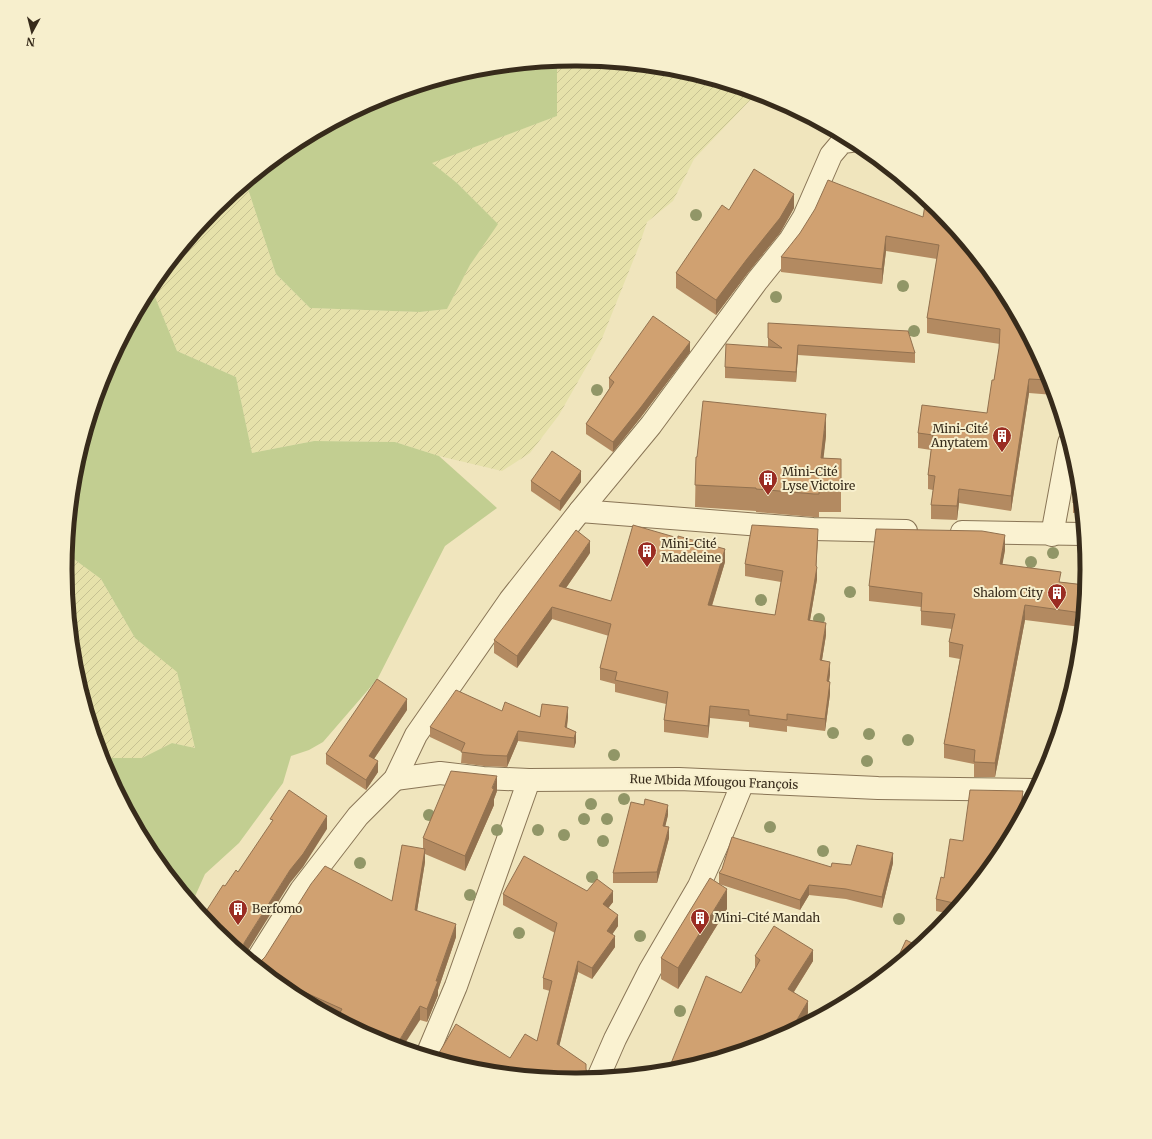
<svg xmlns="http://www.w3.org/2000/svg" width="1152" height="1139" font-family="Merriweather,serif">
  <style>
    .farmland { fill: url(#farmland-furrows) }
    .grass { fill: #c2ce91 }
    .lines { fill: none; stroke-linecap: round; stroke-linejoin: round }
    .minor-casing { stroke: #897556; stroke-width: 24 }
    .minor { stroke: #faf2d1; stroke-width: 22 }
    .tree { fill: #919667 }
    .wall { fill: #b38a61 }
    .shaded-wall { fill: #92714f }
    .building { fill: #d0a171; stroke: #92714f }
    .labels { text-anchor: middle; stroke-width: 4; stroke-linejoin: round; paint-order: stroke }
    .poi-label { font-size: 12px; fill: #372b1b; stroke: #f7efcd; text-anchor: start }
    .street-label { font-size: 12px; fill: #372b1b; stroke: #f7efcd }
    .rim { fill: none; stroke: #372b1b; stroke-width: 5 }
  </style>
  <defs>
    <pattern id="farmland-furrows" width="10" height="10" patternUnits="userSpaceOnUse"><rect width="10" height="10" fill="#e6e1aa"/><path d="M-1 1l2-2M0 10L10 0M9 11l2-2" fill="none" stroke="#c6c192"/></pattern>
  </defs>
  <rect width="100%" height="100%" fill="#f0e5bd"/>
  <g class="farmland">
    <polygon points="576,59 676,69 757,93 694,159 673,201 647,222 639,246 601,341 559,415 530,453 502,471 439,456 395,442 314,441 252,453 236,377 177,351 151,287 215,208 246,183 276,274 310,308 420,312 447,309 470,265 497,224 457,183 431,163 557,116 557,61"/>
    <polygon points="67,554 101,579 135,638 177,671 195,748 172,743 142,758 102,758 75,669 66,569"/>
  </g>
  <g class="grass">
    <polygon points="557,61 557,116 432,163 457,183 498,224 470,265 447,309 420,312 310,308 276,274 246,183 293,145 381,98 477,69"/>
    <polygon points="151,287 177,351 236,377 252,453 314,441 395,442 439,456 497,508 445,546 378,678 368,690 323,742 309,750 291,756 283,783 239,843 205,874 192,903 151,853 104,765 102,758 142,758 172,743 195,748 177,672 135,638 101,579 67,554 75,470 104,374"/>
  </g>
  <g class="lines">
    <g class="minor-casing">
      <g id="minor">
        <polyline points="580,511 813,529 906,531"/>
        <polyline points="962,532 1083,534"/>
        <polyline points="1052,535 1069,443"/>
        <polyline points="395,779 440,773 483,778 529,780 679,779 878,788 1034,790"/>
        <polyline points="255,963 301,890 358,816 395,779 416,735 510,600 580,511 651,425 757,281 790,240 804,217 831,155 842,142 851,141"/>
        <polyline points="427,1055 456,986 529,780"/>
        <polyline points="598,1078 615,1039 650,970 699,886 718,843 743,782"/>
      </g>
    </g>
    <use href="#minor" class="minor"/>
  </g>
  <g class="tree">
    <circle cx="696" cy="215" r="6"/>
    <circle cx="903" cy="286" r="6"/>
    <circle cx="776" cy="297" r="6"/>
    <circle cx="914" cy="331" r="6"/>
    <circle cx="597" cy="390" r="6"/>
    <circle cx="1053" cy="553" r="6"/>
    <circle cx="1031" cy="562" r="6"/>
    <circle cx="850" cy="592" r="6"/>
    <circle cx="761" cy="600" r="6"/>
    <circle cx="819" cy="619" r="6"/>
    <circle cx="833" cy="733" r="6"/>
    <circle cx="869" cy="734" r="6"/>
    <circle cx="908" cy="740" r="6"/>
    <circle cx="614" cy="755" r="6"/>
    <circle cx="867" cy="761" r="6"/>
    <circle cx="624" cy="799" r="6"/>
    <circle cx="591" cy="804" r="6"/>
    <circle cx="429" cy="815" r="6"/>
    <circle cx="584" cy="819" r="6"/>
    <circle cx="607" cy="819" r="6"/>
    <circle cx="770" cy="827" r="6"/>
    <circle cx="497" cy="830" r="6"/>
    <circle cx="538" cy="830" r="6"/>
    <circle cx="564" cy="835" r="6"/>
    <circle cx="603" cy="841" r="6"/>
    <circle cx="823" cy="851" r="6"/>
    <circle cx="360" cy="863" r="6"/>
    <circle cx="592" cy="877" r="6"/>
    <circle cx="470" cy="895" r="6"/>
    <circle cx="899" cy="919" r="6"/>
    <circle cx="519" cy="933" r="6"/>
    <circle cx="640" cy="936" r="6"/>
    <circle cx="680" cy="1011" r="6"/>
  </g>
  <g class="wall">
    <polygon points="794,208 780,233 747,274 716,315 676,288 676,273 729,210"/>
    <polygon points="923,217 1048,374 1054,395 1029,393 1011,511 959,503 957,520 931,519 931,505 933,490 928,489 928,475 931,450 918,448 918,433 987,413 994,380 1000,344 927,333 927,318 937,259 886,251 882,284 781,272 781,257"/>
    <polygon points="768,338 915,353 915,363 798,355 796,382 725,378 725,367 768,347"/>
    <polygon points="690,352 641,417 613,452 586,434 586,424 609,389 609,378"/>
    <polygon points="826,436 823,458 841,459 841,512 819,512 819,517 814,517 756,512 756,511 695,507 696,457"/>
    <polygon points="1077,470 1081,512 1073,513 1073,503"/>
    <polygon points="531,481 581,482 560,511 531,491"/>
    <polygon points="818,542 816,567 817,579 810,620 826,635 822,660 830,674 829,682 830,694 825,731 787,726 787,732 749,727 749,722 710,718 708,738 664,732 664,720 666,704 615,692 615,684 600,680 600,668 609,636 552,619 517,668 494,653 494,640 590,553 566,588 611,601 725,562 712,606 775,615 781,582 745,576 745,564"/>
    <polygon points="1005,550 1002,564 1061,582 1085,585 1081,627 1025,620 995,777 974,777 974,764 944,758 944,744 960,659 949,657 949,642 952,629 921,625 921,607 869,601 869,586"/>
    <polygon points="407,710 374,759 378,772 366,790 326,764 326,754"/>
    <polygon points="540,717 568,717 567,728 576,732 576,742 574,748 518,741 507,767 484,766 461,763 462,752 430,737 430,727"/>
    <polygon points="497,791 494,799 494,805 465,871 425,854 425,862 417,911 456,937 438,990 438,995 427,1022 420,1020 380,1041 292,994 253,962 255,962 261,961 392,901 423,849 423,838"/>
    <polygon points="1023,802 1021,815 1000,853 950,914 936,911 936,899 944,878 963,841"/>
    <polygon points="668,815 665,826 669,838 657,883 613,883 613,873"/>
    <polygon points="893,863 882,908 846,899 809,895 800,910 719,884 719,873 722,869 831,867"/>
    <polygon points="587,891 613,902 608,908 618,926 612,934 615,947 592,979 578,972 559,1046 586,1070 587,1079 510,1058 537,1041 550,991 543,989 543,978 555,933 503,905 503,894"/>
    <polygon points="727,909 678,989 661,979 661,958"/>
    <polygon points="755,956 813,961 794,992 808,1013 801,1025 771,1041 741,993 755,968"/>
  </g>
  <g class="shaded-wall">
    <polygon points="794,194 794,208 780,233 747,274 716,315 716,300"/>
    <polygon points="886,236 886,251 882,284 882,269"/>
    <polygon points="690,342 690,352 641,417 613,452 613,442"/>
    <polygon points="798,345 798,355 796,382 796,372"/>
    <polygon points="1029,379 1029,393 1011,511 1011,496"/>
    <polygon points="826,414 826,436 821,481 821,458"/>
    <polygon points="581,471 581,482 560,511 560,501"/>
    <polygon points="959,489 959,503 957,520 957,506"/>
    <polygon points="818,529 816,572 817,567 817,579 808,632 808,620 816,566"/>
    <polygon points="1005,535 1005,550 1000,578 1000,564"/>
    <polygon points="590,541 590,553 559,598 559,586"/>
    <polygon points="725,549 725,562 708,618 708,605"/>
    <polygon points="1025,605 1025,620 995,777 995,763"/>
    <polygon points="552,607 552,619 517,668 517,656"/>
    <polygon points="826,623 826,635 820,672 820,660"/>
    <polygon points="830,662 830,674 827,694 827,681"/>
    <polygon points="830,682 830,694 825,731 825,719"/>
    <polygon points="407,699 407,710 369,766 369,756"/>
    <polygon points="710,706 710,718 708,738 708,726"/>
    <polygon points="568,707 568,717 565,738 565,727"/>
    <polygon points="518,731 518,741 507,767 507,756"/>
    <polygon points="576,732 576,742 574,748 574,738"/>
    <polygon points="378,761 378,772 366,790 366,780"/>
    <polygon points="497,776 497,791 494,799 494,805 465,871 465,856"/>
    <polygon points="1023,791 1023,802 1021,815 1019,819"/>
    <polygon points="668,805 668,815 663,836 663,826"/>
    <polygon points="327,816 327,829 303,867 290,883 245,955 243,953 243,950 244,943 290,870"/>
    <polygon points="669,827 669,838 657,883 657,872"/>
    <polygon points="425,849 425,862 415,923 415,910"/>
    <polygon points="893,853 893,863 882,908 882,897"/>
    <polygon points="809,885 809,895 800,910 800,900"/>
    <polygon points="727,889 727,909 678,989 678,968"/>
    <polygon points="613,891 613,902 603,915 603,904"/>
    <polygon points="618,915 618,926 607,942 607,931"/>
    <polygon points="456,924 456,937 438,990 438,995 427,1022 427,1009"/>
    <polygon points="615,936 615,947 592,979 592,968"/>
    <polygon points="813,950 813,961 788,1001 788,989"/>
    <polygon points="578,961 578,972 557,1055 557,1044"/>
    <polygon points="808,1001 808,1013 801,1025 791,1030"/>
    <polygon points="420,1006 420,1020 402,1048 396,1046"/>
    <polygon points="777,1032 777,1038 774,1040"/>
    <polygon points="586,1064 586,1074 587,1073 587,1079 583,1079"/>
  </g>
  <g class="building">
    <polygon points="754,169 794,194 780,218 747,259 716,300 676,273 722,205 729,210"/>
    <polygon points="828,180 923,217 926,199 937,209 1001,286 1048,374 1049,380 1029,379 1011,496 959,489 957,506 931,505 935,476 928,475 933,435 918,433 922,405 987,413 992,380 994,380 999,348 1000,329 927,318 939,245 886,236 882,269 781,257 800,233 815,209"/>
    <polygon points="653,316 690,342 641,407 613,442 586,424 614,382 609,378"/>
    <polygon points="768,323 908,331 915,353 798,345 796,372 725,367 726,344 782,348 768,338"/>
    <polygon points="703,401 826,414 821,458 841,459 841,489 819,489 819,494 814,494 756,489 756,488 695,485 696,457 697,457"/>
    <polygon points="552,451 581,471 560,501 531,481"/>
    <polygon points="1076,466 1077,470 1080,502 1073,503 1073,480"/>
    <polygon points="633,525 678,538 678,536 725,549 708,605 775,615 783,571 745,564 752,525 818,529 816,566 817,567 808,620 826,623 820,660 830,662 827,681 830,682 825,719 787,714 787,720 749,715 749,710 710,706 708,726 664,720 668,692 615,680 617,672 600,668 611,624 552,607 517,656 494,640 576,530 590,541 559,586 611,601"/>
    <polygon points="876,529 982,531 1005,535 1000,564 1061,572 1059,582 1085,585 1082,613 1025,605 995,763 974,762 975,750 944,744 963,645 949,642 955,614 921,611 922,593 869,586"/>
    <polygon points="377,679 407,699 369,756 378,761 366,780 326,754"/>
    <polygon points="456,690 502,711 505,702 540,717 542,704 568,707 565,727 576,732 574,738 518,731 507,756 484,755 461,752 465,743 430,727"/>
    <polygon points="451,771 497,776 492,788 494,789 465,856 423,838"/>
    <polygon points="289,790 327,816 303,854 290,870 244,943 243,950 244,954 215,930 203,916 223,885 225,886 236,870 238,872 273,820 270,819"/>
    <polygon points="970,790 1023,791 1019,819 1000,853 958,904 936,899 941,877 944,878 950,839 963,841"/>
    <polygon points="645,799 668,805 663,826 669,827 657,872 613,873 631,802 644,805"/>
    <polygon points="732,837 831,867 832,863 851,865 857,845 893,853 882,897 846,889 809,885 800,900 719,873 722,869"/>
    <polygon points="402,845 425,849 415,910 456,924 436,981 438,981 427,1009 420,1006 396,1046 380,1041 337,1018 342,1009 273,978 253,962 255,962 261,961 265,957 311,884 325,866 392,901"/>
    <polygon points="524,856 587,891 597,879 613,891 603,904 618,915 607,931 615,936 592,968 578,961 557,1044 586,1064 586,1069 587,1073 583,1079 576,1080 476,1070 436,1058 456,1024 510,1058 525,1034 537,1041 552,981 543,978 557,923 503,894"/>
    <polygon points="710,878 727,889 678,968 661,958"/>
    <polygon points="774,926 813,950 788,989 808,1001 791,1030 783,1035 777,1032 774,1040 771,1041 675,1070 668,1071 706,976 741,993 760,960 755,956"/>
    <polygon points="906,940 918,946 894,966"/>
  </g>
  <defs>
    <g id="building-pin" transform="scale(1)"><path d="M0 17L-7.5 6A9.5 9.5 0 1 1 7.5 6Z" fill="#9a2c23" stroke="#f7efcd"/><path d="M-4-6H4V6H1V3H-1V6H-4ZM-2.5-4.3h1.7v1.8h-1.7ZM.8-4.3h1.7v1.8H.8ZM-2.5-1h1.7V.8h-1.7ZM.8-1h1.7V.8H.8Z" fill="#fff"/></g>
  </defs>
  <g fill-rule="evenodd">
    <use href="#building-pin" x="1002" y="436"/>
    <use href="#building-pin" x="768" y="479"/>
    <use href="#building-pin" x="647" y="551"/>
    <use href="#building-pin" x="1057" y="593"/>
    <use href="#building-pin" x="238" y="909"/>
    <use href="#building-pin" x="700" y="918"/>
  </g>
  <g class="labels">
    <g class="poi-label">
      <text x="988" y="433" text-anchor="end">Mini-Cité<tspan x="988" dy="14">Anytatem</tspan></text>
      <text x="782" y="476">Mini-Cité<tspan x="782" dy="14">Lyse Victoire</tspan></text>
      <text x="661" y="548">Mini-Cité<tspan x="661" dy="14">Madeleine</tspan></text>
      <text x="1043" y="597" text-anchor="end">Shalom City</text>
      <text x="252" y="913">Berfomo</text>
      <text x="714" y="922">Mini-Cité Mandah</text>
    </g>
    <g class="street-label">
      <text transform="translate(714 782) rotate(2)" y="4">Rue Mbida Mfougou François</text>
    </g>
  </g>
  <path d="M0 0H1152V1139H0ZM575 66H577A503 503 0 0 1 1080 569V570A503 503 0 0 1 577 1073H575A503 503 0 0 1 72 570V569A503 503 0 0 1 575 66Z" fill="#f7efcd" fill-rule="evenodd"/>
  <path class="rim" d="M575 66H577A503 503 0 0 1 1080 569V570A503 503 0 0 1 577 1073H575A503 503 0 0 1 72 570V569A503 503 0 0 1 575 66Z"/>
  <g transform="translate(32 32) rotate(187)" stroke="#f7efcd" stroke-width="3" paint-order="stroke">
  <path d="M0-3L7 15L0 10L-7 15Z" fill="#372b1b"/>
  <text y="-6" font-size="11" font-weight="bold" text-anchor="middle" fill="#372b1b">N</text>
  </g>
</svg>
